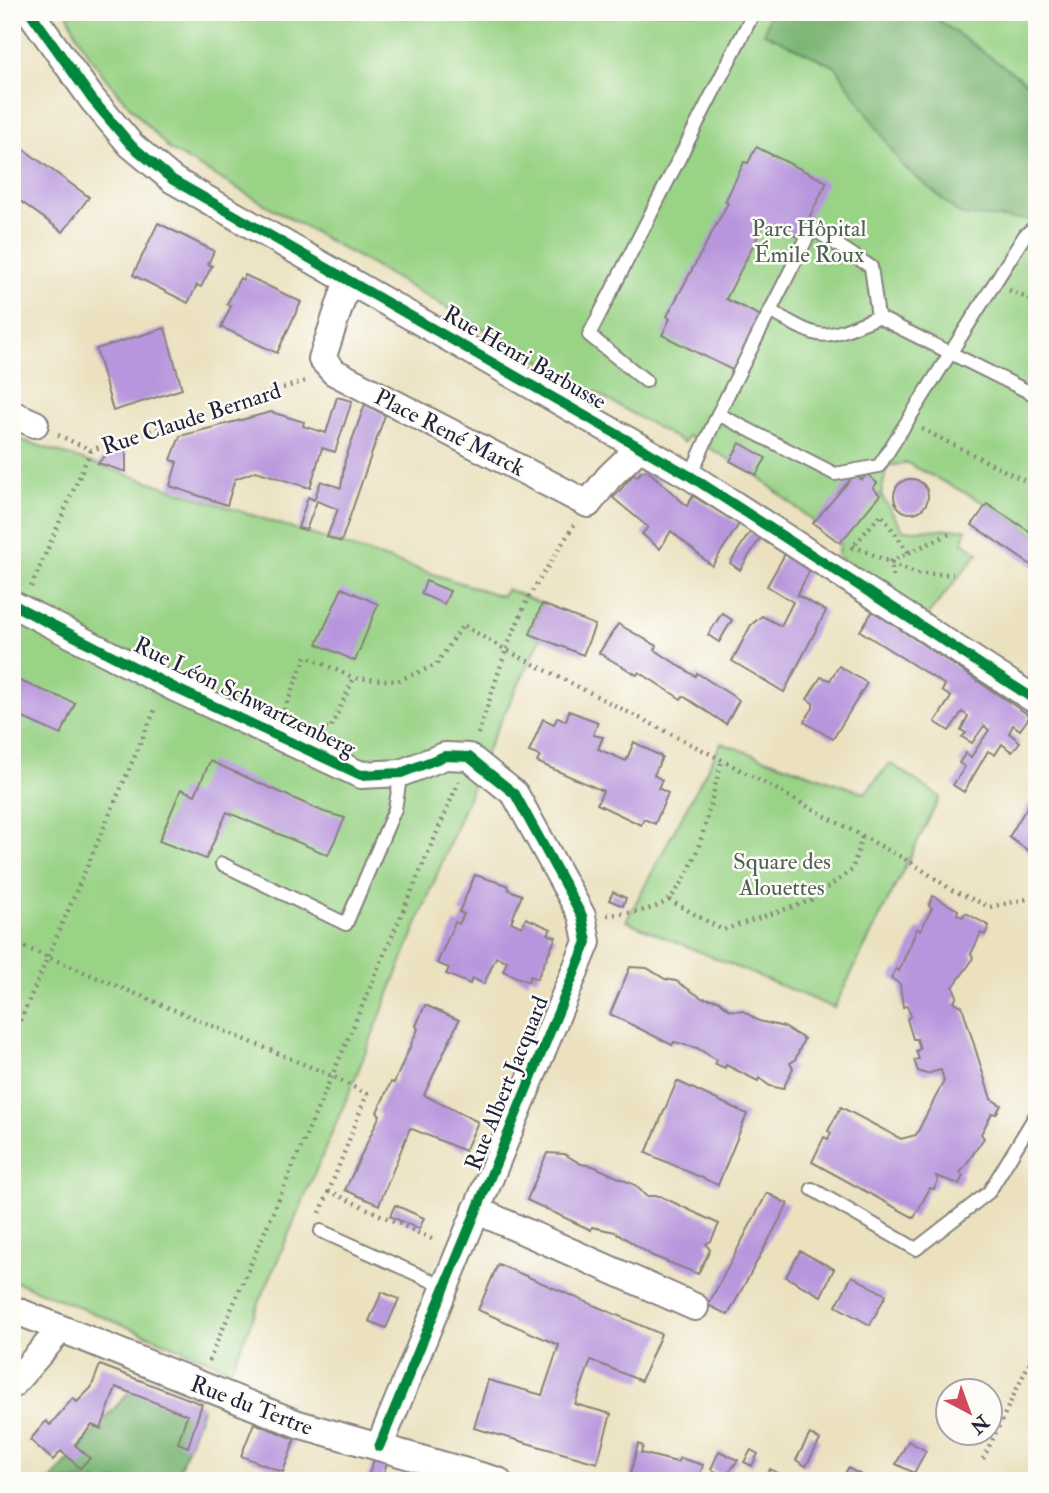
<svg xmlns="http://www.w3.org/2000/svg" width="1049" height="1493" font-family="'IM FELL Double Pica',serif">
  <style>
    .green { fill: #99d386; stroke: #5e7a60; stroke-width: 2 }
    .forest { fill: #7ab573; stroke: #4e6c57; stroke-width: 2 }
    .building { fill: #b896dd }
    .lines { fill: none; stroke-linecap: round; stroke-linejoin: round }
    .lane-casing { stroke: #86827d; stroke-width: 16 }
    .street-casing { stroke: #86827d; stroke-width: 30 }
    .path { stroke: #86827d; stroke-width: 4.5; stroke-dasharray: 2 5; stroke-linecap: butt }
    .lane { stroke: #fff; stroke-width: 12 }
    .street { stroke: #fff; stroke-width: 26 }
    .cycleway-casing { stroke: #fdfcf7; stroke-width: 15 }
    .cycleway { stroke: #00873e; stroke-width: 10 }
    .labels { text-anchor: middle; stroke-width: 5; stroke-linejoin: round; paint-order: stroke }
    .park-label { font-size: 23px; fill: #4c6055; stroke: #fdfcf7 }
    .street-label { font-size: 23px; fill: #22223b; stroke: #fdfcf7 }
  </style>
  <rect width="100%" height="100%" fill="#fdfcf7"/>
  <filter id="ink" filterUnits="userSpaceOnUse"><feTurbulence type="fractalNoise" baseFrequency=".0143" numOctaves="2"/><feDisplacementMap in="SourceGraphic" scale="14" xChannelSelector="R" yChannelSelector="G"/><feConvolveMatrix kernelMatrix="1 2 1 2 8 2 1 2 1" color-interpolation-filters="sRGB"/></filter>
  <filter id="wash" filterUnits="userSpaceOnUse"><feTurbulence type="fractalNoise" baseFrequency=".00686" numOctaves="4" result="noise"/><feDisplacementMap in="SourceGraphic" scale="28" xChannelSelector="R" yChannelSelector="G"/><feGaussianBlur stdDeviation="1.57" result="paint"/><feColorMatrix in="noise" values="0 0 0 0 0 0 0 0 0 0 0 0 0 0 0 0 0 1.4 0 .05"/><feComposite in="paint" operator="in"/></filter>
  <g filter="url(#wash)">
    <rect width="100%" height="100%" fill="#ebe1bf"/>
    <g class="green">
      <path d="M 67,12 L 1037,12 L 1037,536 L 987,504 L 907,463 L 887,466 L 881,495 L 903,530 L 966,529 L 963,542 L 978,553 L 924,620 L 837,555 L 840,543 L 756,475 L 688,436 L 684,443 L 170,150 C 133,109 86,65 67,12 Z"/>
      <polygon points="12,437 501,596 507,589 542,604 530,633 541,638 490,743 352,1086 231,1369 12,1280"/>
      <polygon points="721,743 865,793 890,763 940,797 834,1008 626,921"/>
    </g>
    <g class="forest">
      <polygon points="770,12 927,12 1037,90 1037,215 1029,220 961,215 902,165 836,67 764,33"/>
      <polygon points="136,1384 202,1409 175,1481 50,1481"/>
    </g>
    <g id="blocks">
      <g class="building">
        <polygon points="12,141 89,197 63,232 12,195"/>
        <polygon points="756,147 827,182 799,238 765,222 726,299 761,316 734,371 662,335 670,319 667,316 728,203 725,202 744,162 748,163"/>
        <polygon points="158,223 214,251 208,264 212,266 201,287 197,285 188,303 133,275"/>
        <polygon points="245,275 301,302 277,353 221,327 231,306 227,304 240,278 243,280"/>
        <polygon points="165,328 182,389 113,411 96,349"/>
        <polygon points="337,397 352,401 335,452 322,448 310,488 256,471 235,479 227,505 170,486 177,462 171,460 180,436 271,412 304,422 303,426 326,433"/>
        <polygon points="365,404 385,415 341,542 327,537 338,509 317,501 306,530 298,528 308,497 314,500 321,481 341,488 345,460"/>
        <polygon points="740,443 766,458 756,475 730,461"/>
        <polygon points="126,450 126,472 98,463 106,455"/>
        <polygon points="642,471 648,471 687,506 693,496 739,524 712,566 671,531 660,549 642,534 648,527 613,498 634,474 637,477"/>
        <polygon points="855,474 862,480 867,474 877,483 873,488 880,495 840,543 813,523"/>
        <circle cx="911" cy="496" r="17"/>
        <polygon points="987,504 1037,536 1037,569 972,525"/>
        <polygon points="750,532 760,538 740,570 730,563"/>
        <polygon points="785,554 810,570 797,595 826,611 784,692 732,661 751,625 762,616 781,626 793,602 767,586"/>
        <polygon points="426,581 450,591 444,604 421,594"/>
        <polygon points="342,588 378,604 355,661 317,644"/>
        <polygon points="542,604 595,625 583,655 530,634"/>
        <polygon points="873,611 1030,716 1020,730 1013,725 1009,733 1020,742 1012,752 1002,744 995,755 988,751 964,792 953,785 965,767 959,763 966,753 971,757 989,730 984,726 972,743 962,737 966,733 961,730 968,716 962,712 949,731 935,722 951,697 942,691 945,685 860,631"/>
        <polygon points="722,613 732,620 719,642 708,635"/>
        <polygon points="618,624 657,646 655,650 695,676 697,673 739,700 726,724 683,696 681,699 639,672 637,675 599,653"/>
        <polygon points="839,666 867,683 833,739 804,722 813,708 813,703 807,699 821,677 830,680"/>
        <polygon points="12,678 75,703 61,735 12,713"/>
        <polygon points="569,711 598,722 593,735 603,737 598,749 626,761 634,742 662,757 654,775 662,780 658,788 668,793 655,824 644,819 641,825 597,804 603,791 537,762 540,756 529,752 543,719 554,724 558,717 566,721"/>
        <polygon points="210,761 324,812 345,818 328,855 227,812 206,859 159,841 181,789 195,795"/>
        <polygon points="1030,802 1037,806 1037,857 1009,837"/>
        <polygon points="475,875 507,885 509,890 522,895 511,922 522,927 526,918 551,929 548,934 556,937 537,979 530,976 528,982 503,971 507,961 496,957 484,984 472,978 470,984 446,974 449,968 437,963 455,922 459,924 464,914 459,912"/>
        <polygon points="613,892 626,898 623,906 609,900"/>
        <polygon points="933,896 958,910 957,914 962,917 966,913 989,926 985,935 981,933 971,954 973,957 971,962 953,987 957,996 954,1002 962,1006 991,1099 1001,1105 996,1114 992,1113 981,1134 984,1138 960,1173 963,1176 959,1184 936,1176 938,1181 934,1189 930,1188 914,1218 812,1162 824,1137 828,1139 831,1133 828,1131 841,1107 901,1139 916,1135 944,1081 941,1070 926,1074 918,1071 914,1060 919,1059 916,1051 920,1049 917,1039 913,1039 907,1019 911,1016 907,1006 903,1007 900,984 891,978 896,969 899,971 917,929 921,930 932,908 929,906"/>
        <polygon points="630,967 647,968 665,979 676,981 702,998 718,1000 730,1010 743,1011 759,1021 784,1027 804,1039 795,1060 790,1063 793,1068 783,1089 770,1086 759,1078 758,1081 726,1065 725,1068 715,1064 717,1060 697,1048 674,1042 672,1045 610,1014"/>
        <polygon points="425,1005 459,1020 424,1095 478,1122 465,1151 410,1128 379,1205 345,1190 380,1115 377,1112 391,1082 394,1083 418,1029 416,1026"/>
        <polygon points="677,1081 747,1114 718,1185 646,1153"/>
        <polygon points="547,1153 564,1154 581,1164 593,1166 635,1185 646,1196 660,1196 719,1224 711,1241 706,1244 710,1250 698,1274 653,1256 615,1232 592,1227 591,1230 527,1200"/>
        <polygon points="767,1193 788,1204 728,1315 708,1305"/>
        <polygon points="395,1205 424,1218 419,1229 390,1216"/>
        <polygon points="800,1251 834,1269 821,1296 786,1277"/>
        <polygon points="498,1264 661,1334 641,1381 591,1360 575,1404 611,1414 597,1463 474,1428 488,1380 542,1395 559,1345 478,1310"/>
        <polygon points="852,1276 886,1295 870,1325 836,1306"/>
        <polygon points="382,1292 399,1299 386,1328 369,1321"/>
        <polygon points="100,1365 202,1404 188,1447 178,1443 187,1415 116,1387 101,1429 92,1425 75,1445 90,1458 80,1468 61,1451 53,1460 30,1440 46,1421 50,1425 73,1398 77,1402 91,1388"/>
        <polygon points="254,1423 295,1439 283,1472 241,1456"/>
        <polygon points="810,1434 820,1440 806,1466 796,1460"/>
        <polygon points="908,1441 926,1451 914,1473 896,1464"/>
        <polygon points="638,1444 643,1446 641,1453 677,1462 680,1458 703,1465 698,1481 629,1479"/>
        <polygon points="751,1450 758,1454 752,1466 744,1462"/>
        <polygon points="719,1451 738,1460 725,1477 711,1469"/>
        <polygon points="374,1460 387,1463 381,1481 366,1481"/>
        <polygon points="848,1468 872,1481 841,1481"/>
        <polygon points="408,1469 449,1480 449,1481 405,1481"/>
        <polygon points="770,1469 793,1481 764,1481"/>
      </g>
    </g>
  </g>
  <g filter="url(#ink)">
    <use href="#blocks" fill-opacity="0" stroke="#86827d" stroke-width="2"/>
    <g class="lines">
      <g class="lane-casing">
        <g id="lane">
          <polyline points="878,317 1037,396"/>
          <polyline points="646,381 589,335 754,12"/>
          <path d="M 718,414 L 812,228 L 871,267 L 878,317 C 819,341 826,342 770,311"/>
          <polyline points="690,476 718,414 835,474 879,466 1025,235 1037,225"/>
          <polyline points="222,864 346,924 395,809 401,773"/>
          <polyline points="812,1189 916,1249 989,1192 1037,1113"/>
          <polyline points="321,1231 445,1287"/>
        </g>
      </g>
      <g class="street-casing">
        <g id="street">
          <polyline points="30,12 92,99 131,145 173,180 690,476 1037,701"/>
          <polyline points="348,280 322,359 334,372 588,504 609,477 640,447"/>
          <polyline points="12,414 35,424"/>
          <polyline points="12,604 175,688 361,775 401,773 445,756 469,757 515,794 582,916 587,942 379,1447"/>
          <polyline points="476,1210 695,1307"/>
          <polyline points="12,1309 298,1424 498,1481"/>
          <polyline points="12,1385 60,1330"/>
        </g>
      </g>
      <g class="path">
        <polyline points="1009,290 1037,303"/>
        <polyline points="922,429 1037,487"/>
        <polyline points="58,435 91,450 308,380"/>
        <polyline points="853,546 917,574 953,574"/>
        <polyline points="851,549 881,514 909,553"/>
        <polyline points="893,576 891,561 949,534"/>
        <polyline points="31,587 91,450"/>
        <polyline points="284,710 306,656 354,678"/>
        <polyline points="326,728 330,729 354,678 397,681 436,665 463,625 506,650 528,598 574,525"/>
        <polyline points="478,734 506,650 722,760 912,863 952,890 990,907 1037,897"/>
        <polyline points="669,900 723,930 810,901 852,870 862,837"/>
        <path d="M 607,915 C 625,913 656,912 670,898 C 700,868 710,801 722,760"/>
        <polyline points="12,942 332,1076 367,1094 329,1191 436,1241"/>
        <polyline points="12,1040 156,707"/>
        <polyline points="320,1213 329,1191"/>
        <polyline points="209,1361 459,781"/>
        <polyline points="983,1459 1037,1347"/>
      </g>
      <use href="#lane" class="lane"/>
      <use href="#street" class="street"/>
      <g class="cycleway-casing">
        <g id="cycleway">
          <polyline points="30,12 92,99 131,145 173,180 690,476 1037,701"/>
          <polyline points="12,604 175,688 361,775 401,773 445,756 469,757 515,794 582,916 587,942 379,1447"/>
        </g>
      </g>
      <use href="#cycleway" class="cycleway"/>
    </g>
  </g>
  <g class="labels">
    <g class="park-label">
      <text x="809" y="236">Parc Hôpital<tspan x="809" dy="26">Émile Roux</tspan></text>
      <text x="782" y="869">Square des<tspan x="782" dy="26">Alouettes</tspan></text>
    </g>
    <g class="street-label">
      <text transform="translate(525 357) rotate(30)" y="8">Rue Henri Barbusse</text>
      <text transform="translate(191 418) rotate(-18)" y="8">Rue Claude Bernard</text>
      <text transform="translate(450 432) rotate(27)" y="8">Place René Marck</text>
      <text transform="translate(245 696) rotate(26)" y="8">Rue Léon Schwartzenberg</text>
      <text transform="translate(506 1083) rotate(-68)" y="8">Rue Albert Jacquard</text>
      <text transform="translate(252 1405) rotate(21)" y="8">Rue du Tertre</text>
    </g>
  </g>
  <rect width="1049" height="1493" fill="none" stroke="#fdfcf7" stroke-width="42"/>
  <g transform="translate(969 1412) rotate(139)"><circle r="33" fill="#fdfcf7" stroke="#a5a5ac" stroke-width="2"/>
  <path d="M0-5L12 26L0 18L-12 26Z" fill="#d1495b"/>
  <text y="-10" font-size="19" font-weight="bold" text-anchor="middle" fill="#22223b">N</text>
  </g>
</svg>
